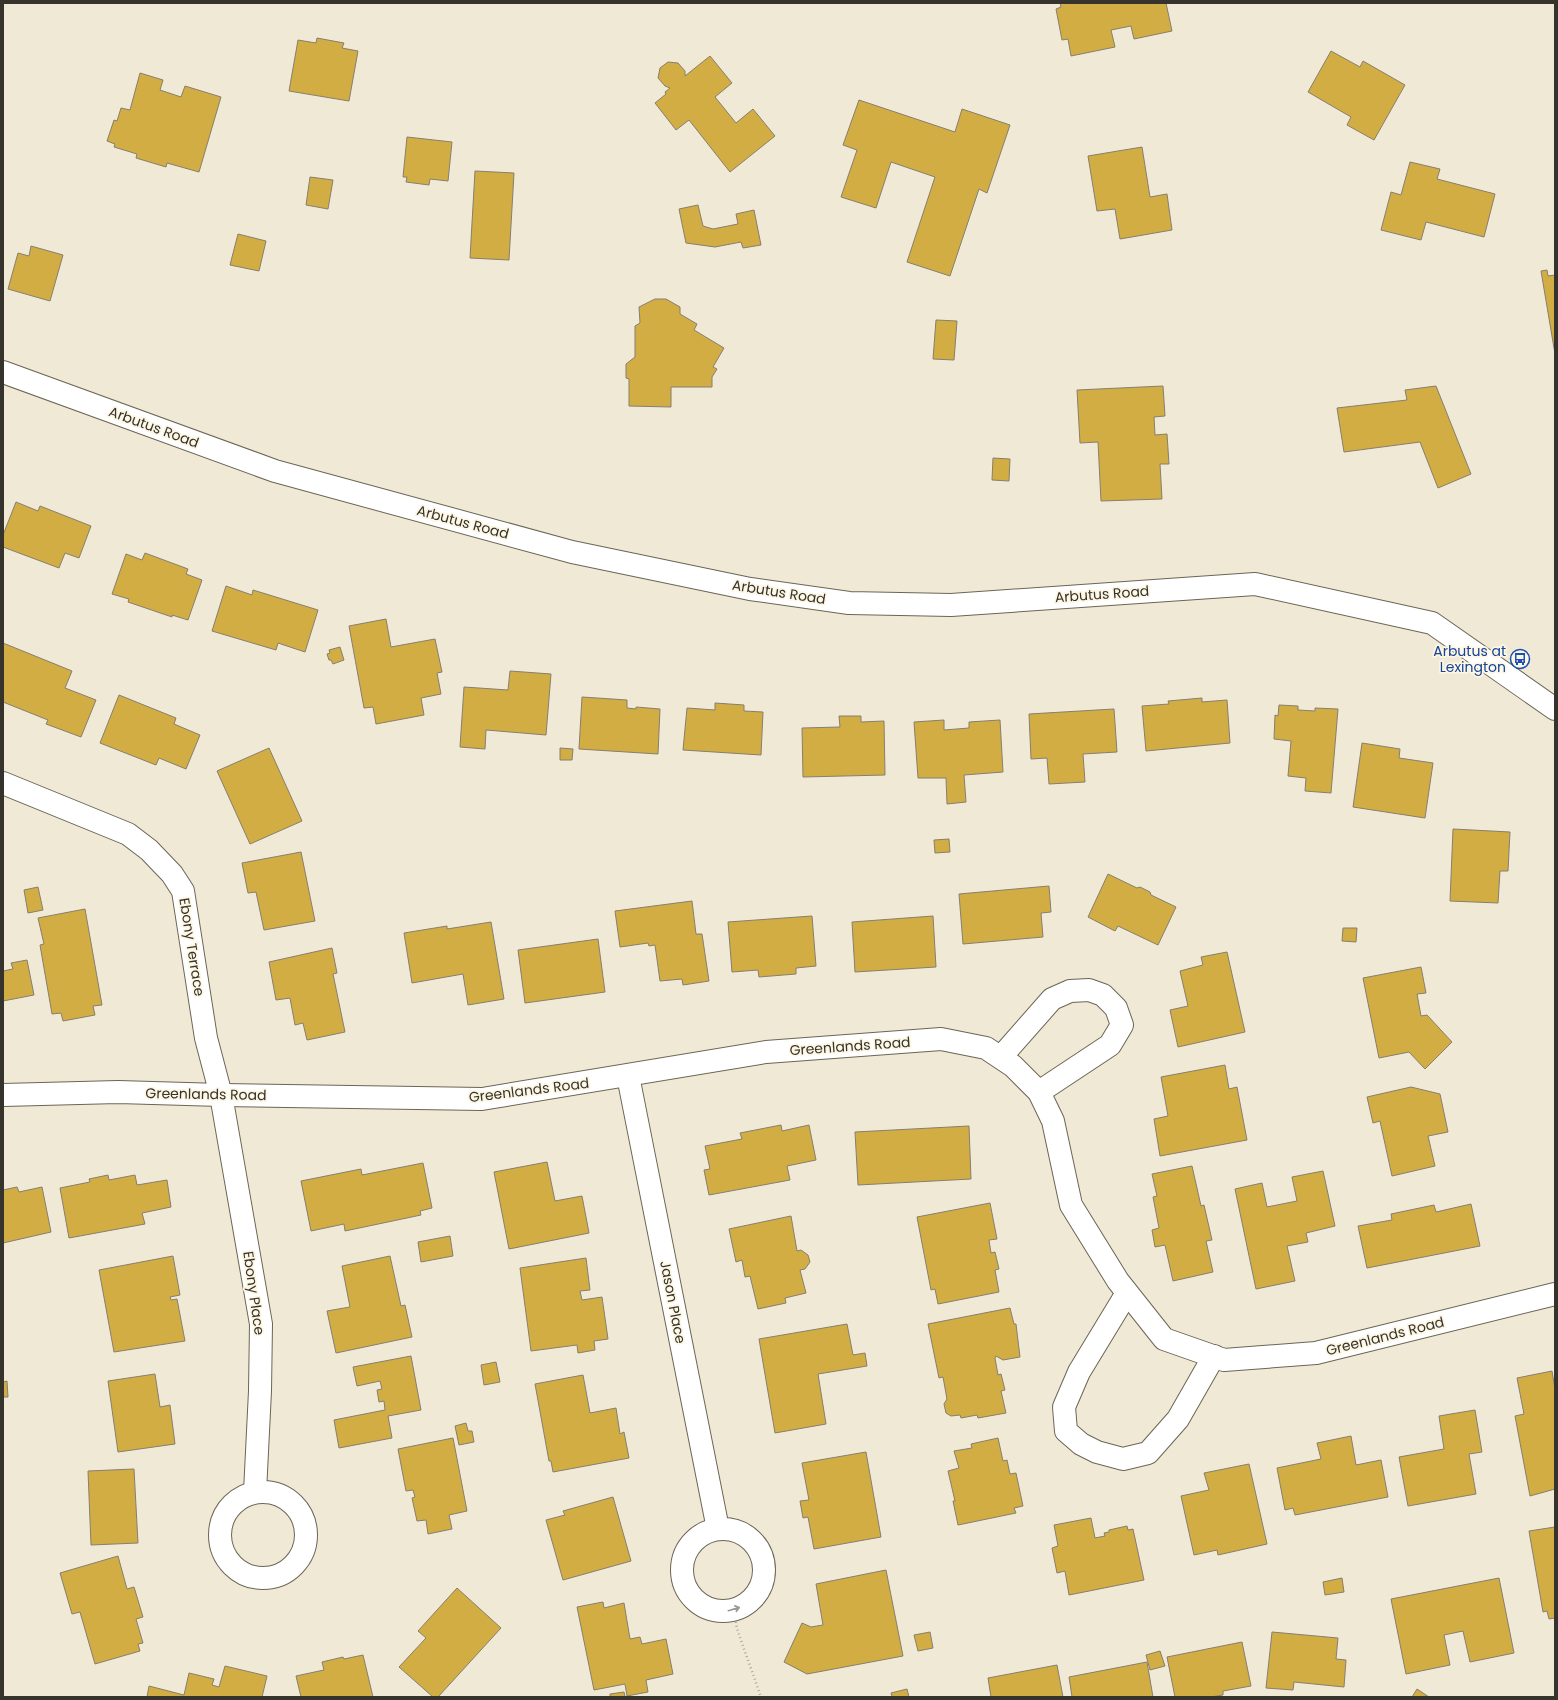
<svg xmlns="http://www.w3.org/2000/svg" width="1558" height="1700" font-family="Poppins,sans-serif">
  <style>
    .building { fill: #d2ad43; stroke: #867f6f }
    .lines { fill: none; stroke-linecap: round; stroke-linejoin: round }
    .minor-casing { stroke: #6b6555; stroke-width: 24 }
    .secondary-casing { stroke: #6b6555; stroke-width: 24 }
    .path { stroke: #aca798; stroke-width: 2.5; stroke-dasharray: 1 3; stroke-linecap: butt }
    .minor { stroke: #fff; stroke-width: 22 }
    .secondary { stroke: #fff; stroke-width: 22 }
    .oneway { stroke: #9a9995 }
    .labels { text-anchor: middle; stroke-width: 3.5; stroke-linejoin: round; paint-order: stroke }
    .street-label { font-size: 14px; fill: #35332b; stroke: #fdf6e3 }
    .transit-label { font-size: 14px; fill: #164399; stroke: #fdf6e3; text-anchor: end }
  </style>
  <rect width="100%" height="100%" fill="#f0e9d6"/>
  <g class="building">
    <polygon points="1060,3 1166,3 1172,31 1134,39 1131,26 1111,30 1115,47 1071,56 1068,39 1062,40 1056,9 1061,7"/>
    <polygon points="317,38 344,43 342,48 358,51 349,101 289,91 298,40 316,43"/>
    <polygon points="1331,51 1360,67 1363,61 1405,85 1374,140 1347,125 1351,117 1308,92"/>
    <polygon points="710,56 732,83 715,97 736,123 753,109 775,136 730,172 689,120 676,130 655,103 666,94 665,92 670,88 665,86 658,78 660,68 668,62 678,63 685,71 685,76"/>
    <polygon points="140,73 163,80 160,90 181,97 185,86 221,97 199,172 167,163 166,167 136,158 137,154 114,147 115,144 107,141 114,120 117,121 121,108 130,110"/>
    <polygon points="859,100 955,132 962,109 1010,125 987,193 979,189 950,276 907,262 935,177 891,162 876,208 841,197 857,150 843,145"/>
    <polygon points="407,137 452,142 448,181 430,179 429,185 406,182 407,177 403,177"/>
    <polygon points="1142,147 1150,197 1167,194 1172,230 1120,239 1115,209 1097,211 1088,156"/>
    <polygon points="1410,162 1440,169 1437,179 1495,194 1484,237 1426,222 1421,240 1381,230 1391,192 1401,195"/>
    <polygon points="475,171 514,173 509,260 470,258"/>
    <polygon points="310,177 333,180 328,209 306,205"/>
    <polygon points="698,205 703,226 713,229 738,224 736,214 754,210 761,245 743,248 741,242 715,247 686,243 679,209"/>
    <polygon points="238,234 266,241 259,271 230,265"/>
    <polygon points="31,246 63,255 50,301 8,289 18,253 29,256"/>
    <polygon points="1547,270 1548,276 1555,275 1555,354 1541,271"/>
    <polygon points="655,299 666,299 680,307 680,314 697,324 694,330 724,348 713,367 717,369 712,377 712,387 671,387 671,407 629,406 629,379 626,378 626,364 635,357 635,326 640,323 639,307"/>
    <polygon points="936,320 957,321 954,360 933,359"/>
    <polygon points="1163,386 1165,416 1154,417 1155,435 1167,434 1169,464 1160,464 1162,499 1101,501 1098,442 1080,443 1077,390"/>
    <polygon points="1436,386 1471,474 1438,488 1420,442 1344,452 1337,408 1407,400 1405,390"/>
    <polygon points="993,458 1010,459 1009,481 992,480"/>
    <polygon points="16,502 38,511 40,506 91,526 79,558 65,553 59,568 3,547 3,535"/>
    <polygon points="145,553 188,569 186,574 202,580 188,620 172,615 172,617 128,602 129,599 112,594 126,554 142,560"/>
    <polygon points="226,586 252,595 253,590 318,610 305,652 278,643 276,650 212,631"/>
    <polygon points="386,619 391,647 435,639 442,672 437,673 441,694 421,698 424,715 376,724 373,707 364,708 349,626"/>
    <polygon points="3,643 72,671 65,688 96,700 81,737 46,724 48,720 3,702"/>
    <polygon points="340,647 344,660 333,664 331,660 329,660 327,654 330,653 329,650"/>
    <polygon points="510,671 551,674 546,735 486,730 485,749 460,747 464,687 508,690"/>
    <polygon points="119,695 176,718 174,724 200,735 186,769 159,758 156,765 100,743"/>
    <polygon points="582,697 627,700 627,708 636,709 636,707 660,709 658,754 579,749"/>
    <polygon points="1202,698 1202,702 1227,700 1230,743 1146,751 1142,706 1169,704 1168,701"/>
    <polygon points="715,703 744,705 744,711 763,712 761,755 683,750 687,708 715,710"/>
    <polygon points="1279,705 1298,706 1298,710 1315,711 1315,708 1338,709 1331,793 1305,791 1306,778 1288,776 1291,741 1274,739 1275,715 1278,716"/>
    <polygon points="1114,709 1117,752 1083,754 1085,782 1049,784 1047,758 1031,759 1029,714"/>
    <polygon points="839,716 861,716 861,722 884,721 885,775 803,777 802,728 840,727"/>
    <polygon points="944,720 944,730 969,728 969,722 1000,720 1003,772 964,775 966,802 947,804 946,778 918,778 914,722"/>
    <polygon points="1362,743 1400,749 1399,758 1433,763 1425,818 1353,807"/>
    <polygon points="269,748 302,821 250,844 217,771"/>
    <polygon points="560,748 573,749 572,760 560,760"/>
    <polygon points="1453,829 1510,832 1508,871 1500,871 1498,903 1450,901"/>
    <polygon points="949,839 950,852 935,853 934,840"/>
    <polygon points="301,852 315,921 264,930 256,892 248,893 242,863"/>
    <polygon points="1108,874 1137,888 1140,887 1150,892 1151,895 1176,907 1158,945 1118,926 1115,931 1088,917"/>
    <polygon points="1049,886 1051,912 1041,913 1043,937 963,944 959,894"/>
    <polygon points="38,887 43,910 28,913 24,890"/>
    <polygon points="692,901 696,934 702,934 709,981 683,985 682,979 660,981 655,945 649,946 648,943 620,947 615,911"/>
    <polygon points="85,909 102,1005 93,1006 95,1015 63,1021 61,1013 52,1014 40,945 44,944 38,918"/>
    <polygon points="812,916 816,966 796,968 796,974 759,977 758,970 732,972 728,922"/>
    <polygon points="933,916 936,967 855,972 852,922"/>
    <polygon points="491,922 504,999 468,1005 463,974 412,983 404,933 447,926 447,929"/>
    <polygon points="1343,928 1357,928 1356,942 1342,941"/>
    <polygon points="598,939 605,992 525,1003 518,950"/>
    <polygon points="332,948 337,973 333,974 345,1032 307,1040 303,1023 295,1025 290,998 276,1000 269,962"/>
    <polygon points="1227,952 1245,1032 1178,1047 1170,1010 1188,1006 1180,971 1203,965 1201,957"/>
    <polygon points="27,960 34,995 3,1001 3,971 13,969 11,963"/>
    <polygon points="1421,967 1426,993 1417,994 1421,1016 1427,1015 1452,1042 1425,1069 1409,1052 1379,1058 1363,978"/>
    <polygon points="1225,1065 1229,1089 1237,1087 1247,1140 1160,1156 1154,1119 1168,1116 1161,1077"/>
    <polygon points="1411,1087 1440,1094 1448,1132 1428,1136 1435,1166 1392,1176 1380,1121 1373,1123 1367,1097"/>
    <polygon points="781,1125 782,1131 809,1125 816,1160 787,1166 790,1180 709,1195 704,1170 710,1169 705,1146 742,1139 740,1133"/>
    <polygon points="969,1126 971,1179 858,1185 855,1132"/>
    <polygon points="547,1162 555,1201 582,1196 589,1233 509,1249 494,1172"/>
    <polygon points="423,1163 432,1208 420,1211 421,1215 345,1231 344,1224 311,1231 301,1181 361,1169 362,1175"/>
    <polygon points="1192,1166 1201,1206 1204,1205 1212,1240 1206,1241 1213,1272 1173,1281 1165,1245 1155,1247 1152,1230 1159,1228 1153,1197 1157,1196 1152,1174"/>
    <polygon points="1323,1171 1335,1226 1306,1233 1308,1242 1287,1246 1295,1281 1256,1289 1235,1189 1262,1183 1267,1207 1297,1201 1292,1177"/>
    <polygon points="108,1175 109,1180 135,1175 137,1185 167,1180 171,1207 142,1213 145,1224 69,1238 60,1188 90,1182 89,1179"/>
    <polygon points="17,1187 19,1192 42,1187 51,1232 3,1243 3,1190"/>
    <polygon points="990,1203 997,1239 989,1240 991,1253 995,1252 999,1269 995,1270 999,1292 938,1304 935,1289 931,1290 917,1217"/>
    <polygon points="1471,1204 1480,1246 1367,1268 1358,1226 1392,1220 1391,1214 1434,1205 1436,1212"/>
    <polygon points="791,1216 797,1251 801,1250 808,1255 810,1262 805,1269 800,1270 806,1293 785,1298 786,1303 758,1309 750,1276 745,1277 742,1260 736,1262 729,1229"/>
    <polygon points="450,1236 453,1256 421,1262 418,1242"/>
    <polygon points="173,1256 180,1295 170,1297 171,1300 177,1299 185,1341 114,1352 99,1270"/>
    <polygon points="390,1256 401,1306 405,1305 412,1337 336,1353 327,1311 350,1307 342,1266"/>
    <polygon points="586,1258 590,1290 580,1291 582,1300 602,1297 608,1339 594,1341 595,1350 578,1353 577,1345 531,1351 520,1268"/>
    <polygon points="1010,1308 1014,1324 1016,1324 1020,1357 1003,1360 996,1356 995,1358 998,1375 1001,1374 1005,1390 1001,1391 1006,1413 978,1418 977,1415 961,1418 960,1415 951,1416 946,1413 944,1404 947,1399 943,1377 939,1378 928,1324"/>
    <polygon points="847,1324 853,1355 865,1353 867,1366 818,1374 826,1424 775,1433 759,1339"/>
    <polygon points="411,1356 421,1410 388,1416 392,1438 339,1448 334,1420 385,1410 384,1401 379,1402 377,1390 382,1389 380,1381 357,1386 353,1367"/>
    <polygon points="496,1362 500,1382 484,1385 481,1365"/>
    <polygon points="1552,1371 1555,1389 1555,1489 1530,1496 1515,1416 1524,1414 1517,1378"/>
    <polygon points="155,1374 160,1407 170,1405 175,1444 118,1452 108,1381"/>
    <polygon points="583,1375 590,1413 616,1408 620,1434 624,1432 629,1458 553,1472 551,1461 549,1461 535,1384"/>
    <polygon points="7,1381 8,1397 3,1397 3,1382"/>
    <polygon points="1475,1410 1482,1452 1469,1454 1476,1494 1408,1506 1399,1457 1444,1449 1439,1416"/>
    <polygon points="466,1423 468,1431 472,1431 474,1442 459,1445 455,1426"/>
    <polygon points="1351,1436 1356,1465 1381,1460 1388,1497 1295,1515 1293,1508 1285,1510 1277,1468 1321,1459 1317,1443"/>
    <polygon points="453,1438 467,1511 449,1515 452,1529 428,1534 426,1520 417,1521 412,1498 415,1497 413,1490 406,1491 398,1449"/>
    <polygon points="998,1438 1003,1461 1007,1460 1010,1474 1016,1473 1023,1506 1014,1508 1016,1513 958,1525 953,1501 955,1501 948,1471 959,1468 954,1451 972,1448 971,1444"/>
    <polygon points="866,1452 881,1537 814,1549 808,1517 803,1518 800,1501 809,1500 802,1463"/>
    <polygon points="1249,1464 1267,1544 1218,1555 1217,1550 1194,1555 1181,1496 1209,1490 1204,1473"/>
    <polygon points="134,1469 138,1543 91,1545 88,1471"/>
    <polygon points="613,1497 631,1561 563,1580 546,1520 565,1515 563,1511"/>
    <polygon points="1091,1518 1095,1538 1105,1536 1104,1533 1109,1532 1109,1530 1127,1526 1128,1530 1133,1529 1144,1580 1069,1595 1065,1571 1057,1573 1052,1548 1058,1546 1054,1525"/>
    <polygon points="1555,1527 1555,1618 1549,1619 1547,1611 1543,1612 1529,1531"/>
    <polygon points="118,1556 127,1589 134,1587 143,1617 136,1619 143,1643 138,1644 140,1651 95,1664 80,1612 72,1614 60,1573"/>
    <polygon points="886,1570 903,1656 807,1674 784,1662 802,1623 811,1627 823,1625 816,1584"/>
    <polygon points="1342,1578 1344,1592 1325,1595 1323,1582"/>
    <polygon points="1499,1578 1514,1653 1470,1662 1463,1631 1444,1635 1450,1665 1406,1674 1391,1599"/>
    <polygon points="457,1588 501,1628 438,1697 433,1697 399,1667 426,1638 418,1631"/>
    <polygon points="603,1602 604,1608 624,1603 630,1639 640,1637 642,1644 666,1639 673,1674 646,1680 648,1692 627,1696 625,1684 594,1690 577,1607"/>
    <polygon points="930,1632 933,1648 918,1651 914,1635"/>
    <polygon points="1272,1632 1338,1638 1336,1659 1346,1660 1344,1687 1294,1682 1293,1690 1266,1688"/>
    <polygon points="1242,1642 1251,1686 1223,1691 1223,1695 1211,1697 1175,1697 1167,1657"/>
    <polygon points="1160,1651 1165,1666 1150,1670 1146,1655"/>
    <polygon points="363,1655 373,1697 301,1697 296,1676 324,1670 322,1662 343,1657 344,1659"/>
    <polygon points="1147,1662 1153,1697 1072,1697 1069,1677"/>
    <polygon points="1057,1665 1063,1697 991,1697 988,1678"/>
    <polygon points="225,1666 267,1676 262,1697 147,1697 149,1686 184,1695 189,1673 214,1679 212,1685 219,1687"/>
    <polygon points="907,1689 909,1697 892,1697 891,1693"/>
    <polygon points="1417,1689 1429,1697 1412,1697"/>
    <polygon points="624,1692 625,1697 610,1697 610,1694"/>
  </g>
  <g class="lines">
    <g class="minor-casing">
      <g id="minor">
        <polyline points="3,783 128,834 149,850 172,874 183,891 206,1038 221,1095 261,1324 260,1391 255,1492"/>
        <polyline points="1001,1057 1052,999 1070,991 1089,990 1103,995 1116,1008 1122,1025 1110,1045 1039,1092"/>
        <polyline points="628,1076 718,1529"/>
        <polyline points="3,1095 118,1092 221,1095 482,1099 766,1052 941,1039 986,1048 1013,1066 1039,1092 1053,1121 1071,1205 1118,1281 1164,1339 1224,1360 1316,1353 1555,1294"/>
        <polyline points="1127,1293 1079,1372 1064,1407 1066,1431 1081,1444 1097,1452 1123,1459 1148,1453 1178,1419 1214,1356"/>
        <circle cx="263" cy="1535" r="43"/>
        <circle cx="723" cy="1570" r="41"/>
      </g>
    </g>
    <g class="secondary-casing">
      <polyline id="secondary" points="3,372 275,471 572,552 750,589 849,603 951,605 1255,584 1432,623 1555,709"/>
    </g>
    <polyline class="path" points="734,1610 737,1629 761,1697"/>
    <use href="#minor" class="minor"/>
    <use href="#secondary" class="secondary"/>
  </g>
  <defs><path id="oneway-shaft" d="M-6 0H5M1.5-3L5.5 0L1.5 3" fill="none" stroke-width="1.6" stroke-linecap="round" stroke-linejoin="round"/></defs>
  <use class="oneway" href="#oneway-shaft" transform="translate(734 1609) rotate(-16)"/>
  <defs>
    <g id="bus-ring" transform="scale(1)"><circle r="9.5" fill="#fdf6e3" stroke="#1a4fb4" stroke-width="1.5"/><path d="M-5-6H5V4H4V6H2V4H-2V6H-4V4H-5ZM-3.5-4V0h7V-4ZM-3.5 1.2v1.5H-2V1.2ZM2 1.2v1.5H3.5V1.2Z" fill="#1a4fb4"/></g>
  </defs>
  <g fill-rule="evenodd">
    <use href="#bus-ring" x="1520" y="659"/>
  </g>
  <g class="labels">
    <g class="street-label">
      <text transform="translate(154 427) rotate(20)" y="5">Arbutus Road</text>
      <text transform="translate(463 522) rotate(15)" y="5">Arbutus Road</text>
      <text transform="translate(779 592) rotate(9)" y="5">Arbutus Road</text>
      <text transform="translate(1102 594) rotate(-4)" y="5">Arbutus Road</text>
      <text transform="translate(192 947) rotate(81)" y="5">Ebony Terrace</text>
      <text transform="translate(850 1046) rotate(-4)" y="5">Greenlands Road</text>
      <text transform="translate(529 1090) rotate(-7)" y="5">Greenlands Road</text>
      <text transform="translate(206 1094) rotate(1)" y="5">Greenlands Road</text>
      <text transform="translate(254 1293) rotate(82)" y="5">Ebony Place</text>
      <text transform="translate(673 1302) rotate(79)" y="5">Jason Place</text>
      <text transform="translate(1385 1336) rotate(-14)" y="5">Greenlands Road</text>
    </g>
    <g class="transit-label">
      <text x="1506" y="656">Arbutus at<tspan x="1506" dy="16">Lexington</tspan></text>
    </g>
  </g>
  <rect width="1558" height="1700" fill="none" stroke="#35332b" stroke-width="8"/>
</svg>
